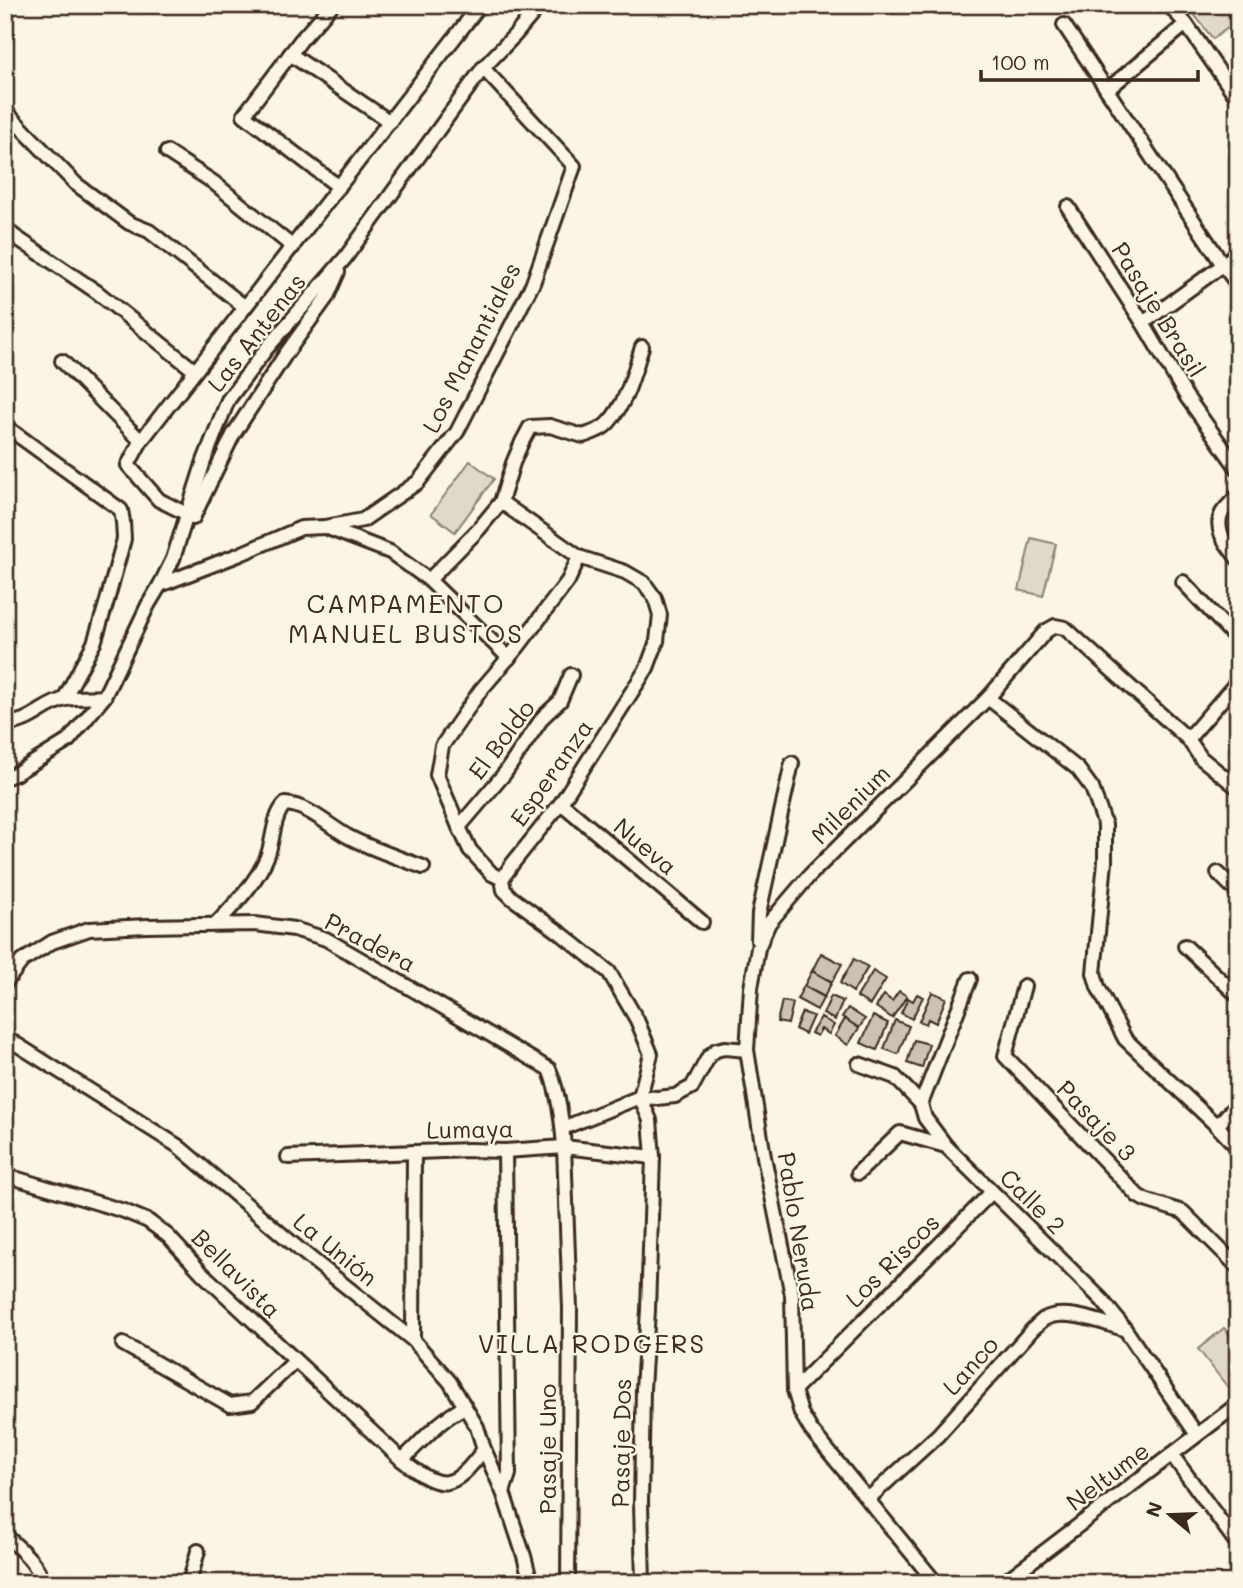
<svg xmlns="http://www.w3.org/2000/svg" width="1243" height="1588" font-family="Mali,sans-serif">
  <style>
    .green { fill: #e0d8c8; stroke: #8e8173; stroke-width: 2 }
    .building { fill: #ccc2b3; stroke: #3b2a1e; stroke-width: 2 }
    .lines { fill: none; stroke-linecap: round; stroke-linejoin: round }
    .street-casing { stroke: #3b2a1e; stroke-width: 18 }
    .street { stroke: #fcf5e5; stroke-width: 12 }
    .labels { text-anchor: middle; stroke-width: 5; stroke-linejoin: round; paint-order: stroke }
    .street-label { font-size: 24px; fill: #3b2a1e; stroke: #fcf5e5 }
    .neighbourhood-label { font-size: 26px; letter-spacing: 2px; fill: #3b2a1e; stroke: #fcf5e5 }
  </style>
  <rect width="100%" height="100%" fill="#fcf5e5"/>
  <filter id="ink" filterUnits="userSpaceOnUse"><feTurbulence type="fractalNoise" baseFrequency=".0143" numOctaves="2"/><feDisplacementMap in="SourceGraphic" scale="14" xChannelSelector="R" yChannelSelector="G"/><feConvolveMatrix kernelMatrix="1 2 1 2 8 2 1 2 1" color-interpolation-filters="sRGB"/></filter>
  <g filter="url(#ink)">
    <g class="green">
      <polygon points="1187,5 1230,5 1238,16 1238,20 1213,39"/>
      <polygon points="470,461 494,479 455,532 431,514"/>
      <polygon points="1031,538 1056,544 1043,596 1019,590"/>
      <polygon points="1224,1328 1238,1345 1238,1391 1233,1394 1198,1349"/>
    </g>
    <g class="building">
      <polygon points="821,953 842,964 832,982 812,971"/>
      <polygon points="854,959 868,967 853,992 840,983"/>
      <polygon points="812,971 832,982 824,997 804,986"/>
      <polygon points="873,971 886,979 870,1005 857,997"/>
      <polygon points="804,986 824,997 817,1010 797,999"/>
      <polygon points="899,991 907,996 892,1018 876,1007 884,995 892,1001"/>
      <polygon points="932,992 946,998 936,1023 928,1019 926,1024 919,1021"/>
      <polygon points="917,994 923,997 912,1019 901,1013 908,998 913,1001"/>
      <polygon points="831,996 843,1001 835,1020 823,1014"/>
      <polygon points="782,1001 793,1003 788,1024 777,1022"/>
      <polygon points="848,1008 865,1019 859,1028 842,1017"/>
      <polygon points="802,1012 813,1016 805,1034 795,1029"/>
      <polygon points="873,1016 888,1023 877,1050 861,1043"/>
      <polygon points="821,1017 834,1025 829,1034 821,1029 817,1036 811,1033"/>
      <polygon points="845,1019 859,1028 848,1045 835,1036"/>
      <polygon points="895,1020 909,1026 898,1054 884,1049"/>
      <polygon points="914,1040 929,1044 922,1068 907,1063"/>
    </g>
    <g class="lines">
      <g class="street-casing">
        <g id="street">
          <polyline points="332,5 301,40 244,115 339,187"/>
          <polyline points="1169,5 1186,24 1238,99"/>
          <polyline points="1064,25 1223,265 1238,285"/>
          <polyline points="290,54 390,122"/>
          <polyline points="1107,90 1186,24"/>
          <polyline points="5,111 76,184 129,223 149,231 245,307"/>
          <polyline points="167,152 213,182 293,247"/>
          <polyline points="1068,207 1143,323 1186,396 1238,469"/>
          <polyline points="5,227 14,236 97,292 195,371"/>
          <polyline points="1143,323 1223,265 1238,252"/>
          <polyline points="62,361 141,441"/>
          <polyline points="5,426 121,510 123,522 124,539 107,601 94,643 64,699"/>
          <path d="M 1238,495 C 1233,501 1226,507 1222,513 C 1213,530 1228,546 1238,559"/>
          <polyline points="501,502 579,557 625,572 644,583 655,598 660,615 657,641 647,668 561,803 513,863 502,879 504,890 512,898 563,935 609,972 637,1020 651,1054 640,1097 650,1120 653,1157 648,1310 643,1389 641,1503 643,1583"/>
          <polyline points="187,514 159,500 128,465 141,441 480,5"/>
          <polyline points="193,518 233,435 285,355 327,297 338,272"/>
          <polyline points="325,527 390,552 429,580 509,658"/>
          <path d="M 429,580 L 478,530 L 501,502 L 513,463 L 522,442 L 530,427 L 550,426 L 583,436 C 591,433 602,430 608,423 C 627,403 634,372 642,347"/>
          <polyline points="1183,582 1232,634 1238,639"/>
          <polyline points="160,585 238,555 301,528 325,527 363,520 418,482 457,432 533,283 574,166 483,68"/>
          <polyline points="988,698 1078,769 1092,788 1105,825 1105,862 1094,973 1098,987 1125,1039 1217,1126 1238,1148"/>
          <path d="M 5,723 C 30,725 44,703 66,699 C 78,697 92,698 104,697"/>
          <polyline points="1188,739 1238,681"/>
          <polyline points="5,778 15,774 68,741 104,697 148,605 160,585 173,559 204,461 228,400 267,348 345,258 483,68 515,35 540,5"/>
          <polyline points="561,803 702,922"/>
          <polyline points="459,827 505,773 543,717 560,701 571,675"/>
          <polyline points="1218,873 1238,893"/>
          <polyline points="502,879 492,874 470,850 459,827 437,775 442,746 480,691 517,648 568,581 579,557"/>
          <path d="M 216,924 C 236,903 256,883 267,857 C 274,840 272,818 285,804 C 307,805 328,825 347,836 C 371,849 397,857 423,867"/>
          <polyline points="758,941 759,913 792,763"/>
          <polyline points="1185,946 1238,996"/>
          <polyline points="970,979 921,1104 925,1118 946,1146 1102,1300 1125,1329 1197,1435"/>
          <path d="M 5,983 L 22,961 L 52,942 L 89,929 L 147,926 L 255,924 L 294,929 L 326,939 L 549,1069 C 559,1093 562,1121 564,1147 L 570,1309 L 568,1583"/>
          <polyline points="1024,986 1005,1056 1138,1196 1145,1200 1183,1212 1238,1267"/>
          <polyline points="5,1037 178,1146 299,1249 413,1340 450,1382 477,1427 484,1449 503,1492 524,1556 531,1583"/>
          <polyline points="859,1064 895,1077 921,1104"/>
          <polyline points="1217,1126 1238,1103"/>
          <polyline points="563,1128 640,1097 657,1098 675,1096 692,1087 709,1056 716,1050 725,1048 747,1050"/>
          <polyline points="288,1157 469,1150 505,1151 564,1147 653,1157"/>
          <polyline points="858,1173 900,1133 946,1146"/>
          <path d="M 5,1175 L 124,1211 L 148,1221 L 168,1236 L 202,1273 L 402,1460 C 442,1492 453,1491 484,1449"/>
          <polyline points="413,1340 414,1152"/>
          <polyline points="123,1344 230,1405 252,1402 295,1361"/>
          <polyline points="794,1390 992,1192"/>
          <polyline points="1172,1455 1238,1545"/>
          <path d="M 402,1460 C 422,1441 440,1419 465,1407"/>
          <polyline points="503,1492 509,1474 505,1151"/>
          <path d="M 868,1499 L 938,1435 L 1032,1330 C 1035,1327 1040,1322 1044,1319 C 1064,1307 1103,1323 1124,1329"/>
          <path d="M 5,1535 C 20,1549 38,1563 43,1583"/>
          <polyline points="189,1583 198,1551"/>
          <polyline points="936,1583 811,1430 801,1413 794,1390 792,1295 764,1157 747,1050 751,988 758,948 769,923 809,876 988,698 1046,631 1055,626 1065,628 1188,739 1201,758 1238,788"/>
          <polyline points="1003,1583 1238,1404"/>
        </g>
      </g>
      <use href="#street" class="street"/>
    </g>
  </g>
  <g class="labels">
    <g class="street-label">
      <text transform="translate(1158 310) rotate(58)" y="8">Pasaje Brasil</text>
      <text transform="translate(257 333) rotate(-52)" y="8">Las Antenas</text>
      <text transform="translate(472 348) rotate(-63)" y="8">Los Manantiales</text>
      <text transform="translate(502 740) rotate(-53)" y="8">El Boldo</text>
      <text transform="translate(552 773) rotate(-55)" y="8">Esperanza</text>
      <text transform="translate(851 805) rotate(-45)" y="8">Milenium</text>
      <text transform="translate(645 847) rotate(40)" y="8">Nueva</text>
      <text transform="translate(370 943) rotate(28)" y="8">Pradera</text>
      <text transform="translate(1096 1121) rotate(46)" y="8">Pasaje 3</text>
      <text transform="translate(470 1130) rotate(-1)" y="8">Lumaya</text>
      <text transform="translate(1032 1202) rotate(45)" y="8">Calle 2</text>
      <text transform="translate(798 1232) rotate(81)" y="8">Pablo Neruda</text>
      <text transform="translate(335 1250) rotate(39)" y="8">La Unión</text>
      <text transform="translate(893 1261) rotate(-45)" y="8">Los Riscos</text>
      <text transform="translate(236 1274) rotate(45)" y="8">Bellavista</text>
      <text transform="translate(971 1366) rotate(-48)" y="8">Lanco</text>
      <text transform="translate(622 1443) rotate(-89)" y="8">Pasaje Dos</text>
      <text transform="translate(548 1449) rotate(-90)" y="8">Pasaje Uno</text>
      <text transform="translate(1108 1477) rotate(-37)" y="8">Neltume</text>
    </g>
    <g class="neighbourhood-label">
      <text x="406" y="613">CAMPAMENTO<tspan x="406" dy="30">MANUEL BUSTOS</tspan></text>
      <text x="592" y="1353">VILLA RODGERS</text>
    </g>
  </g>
  <rect width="1243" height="1588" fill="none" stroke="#fcf5e5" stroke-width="28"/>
  <rect x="14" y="14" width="1215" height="1560" fill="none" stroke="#3b2a1e" stroke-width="2.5" filter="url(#ink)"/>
  <g transform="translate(1170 1515) rotate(289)" stroke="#fcf5e5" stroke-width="5" paint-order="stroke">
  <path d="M0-5L12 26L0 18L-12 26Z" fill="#3b2a1e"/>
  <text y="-10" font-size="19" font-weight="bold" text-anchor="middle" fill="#3b2a1e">N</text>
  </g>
  <path d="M981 70v10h217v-10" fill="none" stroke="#3b2a1e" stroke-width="3.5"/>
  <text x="991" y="70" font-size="21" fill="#3b2a1e" stroke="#fcf5e5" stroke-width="5" paint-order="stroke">100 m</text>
</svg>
